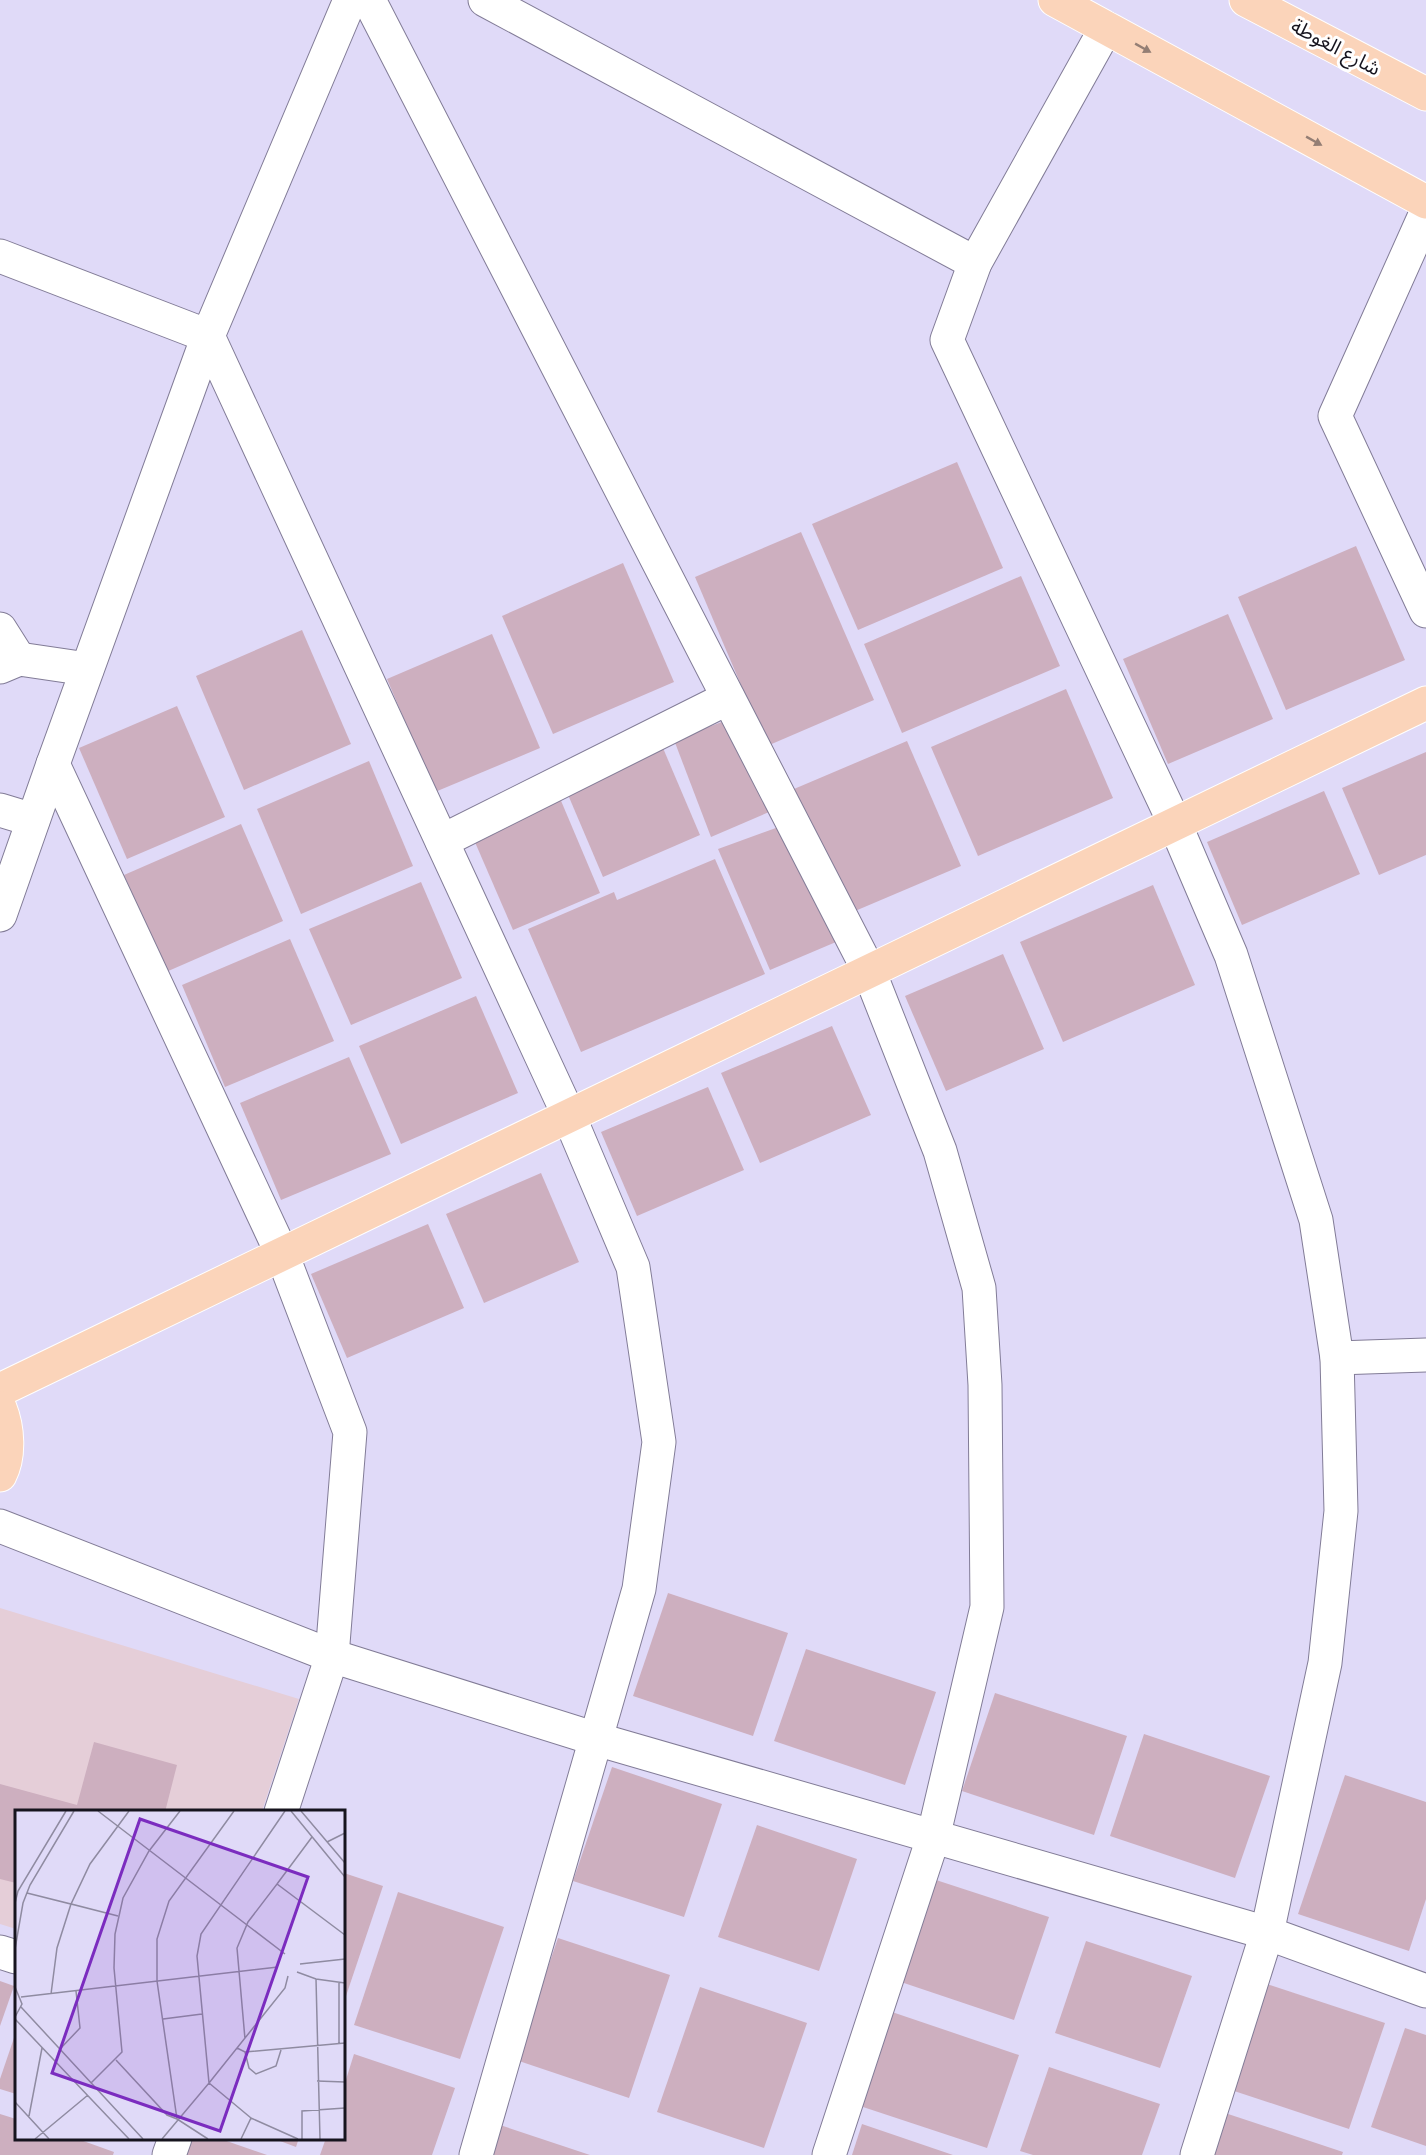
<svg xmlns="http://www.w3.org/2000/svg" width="1426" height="2155" font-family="Helvetica,'Noto Sans Arabic',sans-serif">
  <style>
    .education { fill: #e5ced8 }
    .building { fill: #cdafbf }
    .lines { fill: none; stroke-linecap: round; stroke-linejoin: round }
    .minor-casing { stroke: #827c97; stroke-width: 35 }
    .major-casing { stroke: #fff; stroke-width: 35 }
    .minor { stroke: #fff; stroke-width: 33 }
    .major { stroke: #fbd4ba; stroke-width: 33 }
    .oneway { fill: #947e74 }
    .labels { text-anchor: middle; stroke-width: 6; stroke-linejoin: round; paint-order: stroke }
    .street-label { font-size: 20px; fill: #16141e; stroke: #fff }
    .inset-road { fill: none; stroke: #8f8ba1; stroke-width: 1.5 }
    .view { fill: #7b2cbf; fill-opacity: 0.15; stroke: #7b2cbf; stroke-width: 3 }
    .inset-edge { fill: none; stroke: #16141e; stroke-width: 3 }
  </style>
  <rect width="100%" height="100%" fill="#e0daf8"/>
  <polygon class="education" points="0,1608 299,1699 262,1811 16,1812 16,1929 0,1924"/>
  <g class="building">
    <polygon points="957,462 1003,568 858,630 812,524"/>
    <polygon points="801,532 874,700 767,746 695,577"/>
    <polygon points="1356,546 1405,660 1286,710 1238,597"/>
    <polygon points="623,563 674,682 553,734 502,616"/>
    <polygon points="1021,576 1060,666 902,733 864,644"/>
    <polygon points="1228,614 1273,719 1168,764 1123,659"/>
    <polygon points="302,630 351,744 244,790 196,676"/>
    <polygon points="492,634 540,748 435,792 387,679"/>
    <polygon points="1066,689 1113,798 978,856 931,747"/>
    <polygon points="177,706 225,817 127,859 79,748"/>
    <polygon points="727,720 776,809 711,837 674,740"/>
    <polygon points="660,741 700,835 603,877 563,783"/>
    <polygon points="907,741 961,866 848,914 794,789"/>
    <polygon points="1426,752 1426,855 1379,875 1342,788"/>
    <polygon points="369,761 413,866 301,914 257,809"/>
    <polygon points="1324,791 1360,874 1242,925 1207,842"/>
    <polygon points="559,796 600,893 513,930 471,833"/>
    <polygon points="241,824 283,921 166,972 124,875"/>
    <polygon points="787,824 843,939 770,970 718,849"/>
    <polygon points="715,859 765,974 581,1052 528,929 614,892 617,900"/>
    <polygon points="421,882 462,978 351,1025 309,929"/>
    <polygon points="1153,885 1195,985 1063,1042 1020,942"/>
    <polygon points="290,939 334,1041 225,1087 182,985"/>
    <polygon points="1003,954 1044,1049 946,1091 905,996"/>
    <polygon points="476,996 518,1093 401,1144 359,1046"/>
    <polygon points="832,1026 871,1115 760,1163 721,1073"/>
    <polygon points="349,1057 391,1154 281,1200 240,1103"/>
    <polygon points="708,1087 744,1170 637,1216 601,1132"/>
    <polygon points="541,1173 579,1262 484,1303 446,1214"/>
    <polygon points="428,1224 464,1308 347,1358 311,1274"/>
    <polygon points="668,1593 788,1633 753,1736 633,1696"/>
    <polygon points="806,1649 936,1692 905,1785 774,1741"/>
    <polygon points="995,1693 1127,1736 1094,1835 962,1791"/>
    <polygon points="1144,1734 1270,1776 1235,1878 1110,1836"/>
    <polygon points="94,1742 177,1765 165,1812 16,1812 16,1883 0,1879 0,1784 77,1805"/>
    <polygon points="612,1767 722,1804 684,1917 573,1881"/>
    <polygon points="1345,1775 1426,1802 1426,1899 1409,1951 1298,1914"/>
    <polygon points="757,1825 857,1859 819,1971 718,1937"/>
    <polygon points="344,1873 383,1886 344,2002"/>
    <polygon points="936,1880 1049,1917 1014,2020 901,1982"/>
    <polygon points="398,1892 504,1927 460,2059 354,2025"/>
    <polygon points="558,1938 670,1975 629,2098 516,2060"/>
    <polygon points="1086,1941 1192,1976 1160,2068 1055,2033"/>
    <polygon points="0,1981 14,1986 0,2026"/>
    <polygon points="1258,1981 1385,2023 1349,2129 1222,2087"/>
    <polygon points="700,1987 807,2023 764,2148 657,2112"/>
    <polygon points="892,2012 1019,2055 987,2148 860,2106"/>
    <polygon points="1405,2028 1426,2035 1426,2146 1371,2127"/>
    <polygon points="16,2032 16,2094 0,2089 0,2079"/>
    <polygon points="354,2054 455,2088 432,2155 320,2155 326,2138 344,2138 344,2086"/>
    <polygon points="1049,2067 1160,2104 1142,2155 1033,2155 1020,2151"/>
    <polygon points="1219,2111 1343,2152 1342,2155 1204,2155"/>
    <polygon points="0,2114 16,2119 16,2138 75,2138 114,2152 113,2155 0,2155"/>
    <polygon points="862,2124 953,2155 852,2155"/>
    <polygon points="500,2125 590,2155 489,2155"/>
    <polygon points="186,2138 218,2138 267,2155 180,2155"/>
    <polygon points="272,2138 299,2138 296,2147"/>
  </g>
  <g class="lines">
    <g class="minor-casing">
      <g id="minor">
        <polyline points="369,0 869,971 940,1151 979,1288 985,1385 987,1607 933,1838 829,2155"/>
        <polyline points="485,0 975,263"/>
        <polyline points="1106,28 975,263 947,340 1175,824 1231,955 1316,1220 1337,1358 1341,1511 1325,1663 1267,1933 1197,2155"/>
        <polyline points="1426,213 1335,416 1426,611"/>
        <polyline points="0,256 208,336 350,0"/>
        <polyline points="0,629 19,659"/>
        <polyline points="0,667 19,659 87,669"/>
        <polyline points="53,764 282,1254 350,1432 332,1656 281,1812"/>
        <polyline points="0,810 33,820"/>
        <polyline points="442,841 728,698"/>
        <polyline points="0,915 53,764 208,336 569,1116 633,1267 659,1442 639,1589 476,2155"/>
        <polyline points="1337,1358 1426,1355"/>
        <polyline points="0,1526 332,1656 596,1739 1267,1933 1426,1991"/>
        <polyline points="0,1952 16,1957"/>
        <polyline points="169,2155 175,2138"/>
      </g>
    </g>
    <g class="major-casing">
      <g id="major">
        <polyline points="1055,0 1426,202"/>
        <polyline points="1246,0 1426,94"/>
        <polyline points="0,1390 1426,703"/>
        <path d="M 0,1408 C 8,1428 10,1456 0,1475"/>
      </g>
    </g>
    <use href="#minor" class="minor"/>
    <use href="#major" class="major"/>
  </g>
  <defs><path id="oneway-solid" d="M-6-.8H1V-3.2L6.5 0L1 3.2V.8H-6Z" transform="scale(1.5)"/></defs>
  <g class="oneway">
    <use href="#oneway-solid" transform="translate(1143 48) rotate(29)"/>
    <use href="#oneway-solid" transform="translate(1314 141) rotate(29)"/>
  </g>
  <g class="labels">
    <g class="street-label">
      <text transform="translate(1336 47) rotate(28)" y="7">شارع الغوطة</text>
    </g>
  </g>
  <g transform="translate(15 1810)">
    <rect width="330" height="330" fill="#e0daf8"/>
    <path class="inset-road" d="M 83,1 L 270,144M 270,1 L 186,124 L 182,146 L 194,273 L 270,178 L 273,166M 276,1 L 330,67M 286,1 L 330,53M 312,32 L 330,23M 262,74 L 297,27M 12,83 L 56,94 L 75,54 L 114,1M 0,93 L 3,81 L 51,1M 0,139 L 8,93 L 15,75 L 59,1M 285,154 L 330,149M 282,162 L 301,169 L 330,173M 301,169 L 305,329M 324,172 L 324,233M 0,177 L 7,194 L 0,207M 36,184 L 42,138 L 56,94 L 103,106M 6,187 L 263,157M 6,197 L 128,329M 0,209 L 114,329M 148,209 L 187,204M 230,229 L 222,138 L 233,112 L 262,74 L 330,125M 222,238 L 230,242 L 330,233M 45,239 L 65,218 L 61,181M 230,242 L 234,258 L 241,264 L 261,256 L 266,240M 101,250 L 152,305 L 162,309M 302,271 L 330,272M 76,273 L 107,242 L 99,158 L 100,124 L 108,88 L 134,41 L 165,1M 0,292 L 34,329M 14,306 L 27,238M 20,329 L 73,285M 147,329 L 194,273 L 236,308M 193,329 L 162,309 L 142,171 L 142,129 L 154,91 L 219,1M 226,329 L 236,308 L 283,329M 287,329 L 287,301 L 330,298"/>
    <path class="view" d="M 125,9 L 293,67 L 205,321 L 37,263 Z"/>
    <rect width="330" height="330" class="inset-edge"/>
  </g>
</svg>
